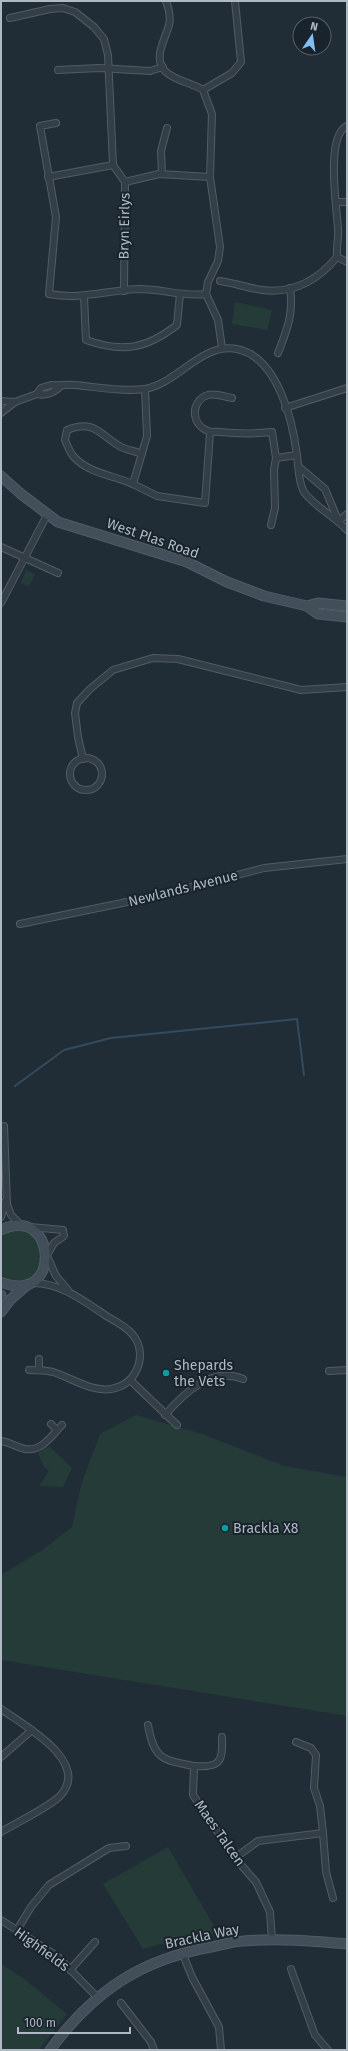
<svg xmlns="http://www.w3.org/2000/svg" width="348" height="2051" font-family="'Fira Sans',sans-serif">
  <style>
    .green { fill: #253b38 }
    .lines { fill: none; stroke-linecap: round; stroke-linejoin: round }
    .stream { stroke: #344b5d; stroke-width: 2 }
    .street-casing { stroke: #515c64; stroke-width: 8 }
    .secondary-casing { stroke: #515c64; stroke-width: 11 }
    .street { stroke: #333e46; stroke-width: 6 }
    .secondary { stroke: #424e59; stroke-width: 9 }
    .culture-dot { fill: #0f9aa8; stroke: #19232b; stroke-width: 1.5 }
    .labels { text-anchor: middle; stroke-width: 4; stroke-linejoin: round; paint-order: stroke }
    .street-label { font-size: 14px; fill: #aeb9c3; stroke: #19232b }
    .poi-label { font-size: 14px; fill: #aeb9c3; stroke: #19232b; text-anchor: start }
  </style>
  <rect width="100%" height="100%" fill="#202d36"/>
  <g class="green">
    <polygon points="235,302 272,310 267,330 232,324"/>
    <polygon points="26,570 35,574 29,586 21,583"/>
    <path d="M 18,1231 C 61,1238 37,1300 1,1274 L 1,1237 L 8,1233 Z"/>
    <polygon points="136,1415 205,1435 284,1466 347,1477 347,1716 1,1660 1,1575 42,1550 72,1527 81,1485 100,1434"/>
    <polygon points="49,1446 72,1468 63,1487 39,1486 49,1471 44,1467 38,1453"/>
    <polygon points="168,1847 218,1933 167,1945 161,1944 143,1949 103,1884"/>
    <polygon points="1,1964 23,1978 67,2014 39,2050 1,2050"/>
  </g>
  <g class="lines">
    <polyline class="stream" points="15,1086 64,1050 111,1038 297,1019 304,1075"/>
    <g class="street-casing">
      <g id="street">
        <path d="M 166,1 C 169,9 171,17 169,25 C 165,40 152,59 166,72 C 176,81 192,83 203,90 L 212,114 L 210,177 L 220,247 L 218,261 L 208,282 L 206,294 L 218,320 L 222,348"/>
        <polyline points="10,18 50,9 63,8 75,12 94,27 104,39 108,55 113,165 48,177"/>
        <polyline points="58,70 99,68 150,71 163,67"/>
        <polyline points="203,90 232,73 241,62 235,1"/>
        <path d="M 56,123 L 40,126 L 56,217 L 49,294 C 82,300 107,290 140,289 C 162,289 184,297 206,294"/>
        <path d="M 347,126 C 325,136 337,209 338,229 C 339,238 336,247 337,257 L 347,262"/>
        <polyline points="113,165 125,182 124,291"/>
        <polyline points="162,174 161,151 167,128"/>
        <polyline points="125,182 159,174 210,177"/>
        <polyline points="336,202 347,202"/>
        <path d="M 220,281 C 234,283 248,288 262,290 C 294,294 318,280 337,257"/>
        <path d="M 84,297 L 86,340 C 123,353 146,349 177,325 L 180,294"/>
        <path d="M 278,353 C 287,330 294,313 290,288"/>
        <polyline points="145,389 147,436 133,484 157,496 205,503 210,433"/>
        <path d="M 37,394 C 46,396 54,393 61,386"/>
        <path d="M 232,398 C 226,397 214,393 208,395 C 191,400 190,424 208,431 C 212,433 216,431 220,432 C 238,434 254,434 272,432 L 276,458 L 274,470 L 275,508 L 271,525"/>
        <polyline points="1,401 15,402"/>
        <polyline points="285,408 347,388"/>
        <path d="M 1,413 L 15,402 L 37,394 L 41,388 L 51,385 C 60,386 67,384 75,385 C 97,387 123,392 145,389 C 178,383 202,342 237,349 C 278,357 293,422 297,456 C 299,468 298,482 304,492 C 315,507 334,516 347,530"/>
        <polyline points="276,458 297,455"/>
        <polyline points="298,466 325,489 338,520"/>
        <path d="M 133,484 C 113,475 89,474 73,456 C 70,452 67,445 65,440 L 67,430 C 96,419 99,435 121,447 C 127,450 135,451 142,454"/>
        <polyline points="339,521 347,514"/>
        <polyline points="1,547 58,573"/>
        <polyline points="1,603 47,515"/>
        <circle cx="86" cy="774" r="16"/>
        <polyline points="83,759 78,737 75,713 77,703 90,689 113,670 153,658 178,659 301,690 347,687"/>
        <polyline points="20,924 156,896 264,868 347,859"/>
        <polyline points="4,1126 7,1204 11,1215 22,1226"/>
        <polyline points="1,1217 5,1202"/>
        <polyline points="30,1227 63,1230 64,1236 54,1243 47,1255"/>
        <polyline points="47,1256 56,1276 68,1290"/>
        <path d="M 29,1370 C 37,1370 45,1370 53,1372 C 72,1378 91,1392 111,1389 C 122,1387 130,1382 135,1373 C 142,1361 142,1346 133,1335 C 127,1327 117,1322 108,1317 C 85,1302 61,1282 31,1283"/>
        <polyline points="39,1370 39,1359"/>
        <polyline points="329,1371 347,1370"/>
        <polyline points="130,1380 177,1425"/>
        <path d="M 165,1415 C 184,1393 212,1366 243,1379"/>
        <polyline points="51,1424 57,1430"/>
        <path d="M 1,1441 C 9,1442 16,1447 25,1449 C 42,1452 52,1435 62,1425"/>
        <path d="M 1,1709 C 25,1726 93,1763 59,1797 C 47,1808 16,1823 1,1832"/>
        <path d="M 148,1725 C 154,1759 162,1760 194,1766 L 193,1795 L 235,1858 L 256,1882 L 270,1912 L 272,1940"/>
        <polyline points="1,1757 32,1730"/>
        <path d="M 194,1766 C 220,1768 223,1762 222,1737"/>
        <polyline points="323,1833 326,1872 333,1898"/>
        <polyline points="235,1858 258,1841 323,1833 320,1806 314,1788 316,1755 311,1748 296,1742"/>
        <polyline points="1,1920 57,1956 97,1997"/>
        <polyline points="17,1930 31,1907 49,1885 109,1848 126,1846"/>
        <polyline points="182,1952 192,1977 219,2027 221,2050"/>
        <polyline points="291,1969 315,2035 328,2050"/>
        <polyline points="70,1970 95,1942"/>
        <polyline points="121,2003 151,2042 154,2050"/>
      </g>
    </g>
    <g class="secondary-casing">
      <g id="secondary">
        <polyline points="1,476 21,494 58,522 187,562 227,582 264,596 307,606 318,614 347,617"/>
        <polyline points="307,606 318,603 347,606"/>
        <path d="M 1,1230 C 57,1203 63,1307 1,1282"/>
        <polyline points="1,1295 1,1297"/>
        <polyline points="1,1312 11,1299 27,1285"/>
        <path d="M 50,2050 C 93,1992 139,1960 211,1947 C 222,1945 233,1941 244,1941 C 278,1938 313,1941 347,1944"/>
      </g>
    </g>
    <use href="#street" class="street"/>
    <use href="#secondary" class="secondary"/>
  </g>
  <g class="culture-dot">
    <circle cx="166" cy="1373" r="4"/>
    <circle cx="225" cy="1528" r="4"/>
  </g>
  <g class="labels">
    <g class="street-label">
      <text transform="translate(124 226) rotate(-89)" y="5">Bryn Eirlys</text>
      <text transform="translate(153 538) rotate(19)" y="5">West Plas Road</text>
      <text transform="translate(183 888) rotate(-14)" y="5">Newlands Avenue</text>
      <text transform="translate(220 1833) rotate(55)" y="5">Maes Talcen</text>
      <text transform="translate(202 1936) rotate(-12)" y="5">Brackla Way</text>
      <text transform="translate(42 1949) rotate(36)" y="5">Highfields</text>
    </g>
    <g class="poi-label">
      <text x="174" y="1370">Shepards<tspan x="174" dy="16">the Vets</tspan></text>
      <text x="233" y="1533">Brackla X8</text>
    </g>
  </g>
  <rect width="348" height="2051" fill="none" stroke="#aeb9c3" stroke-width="4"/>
  <g transform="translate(312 36) rotate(13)"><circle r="19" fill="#19232b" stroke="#555f68"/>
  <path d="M0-3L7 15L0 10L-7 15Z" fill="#82c0f4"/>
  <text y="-6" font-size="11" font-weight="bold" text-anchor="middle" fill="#aeb9c3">N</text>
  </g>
  <path d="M18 2027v6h112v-6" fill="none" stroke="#aeb9c3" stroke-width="2"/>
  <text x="24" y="2027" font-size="12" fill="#aeb9c3" stroke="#19232b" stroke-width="3" paint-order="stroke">100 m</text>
</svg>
